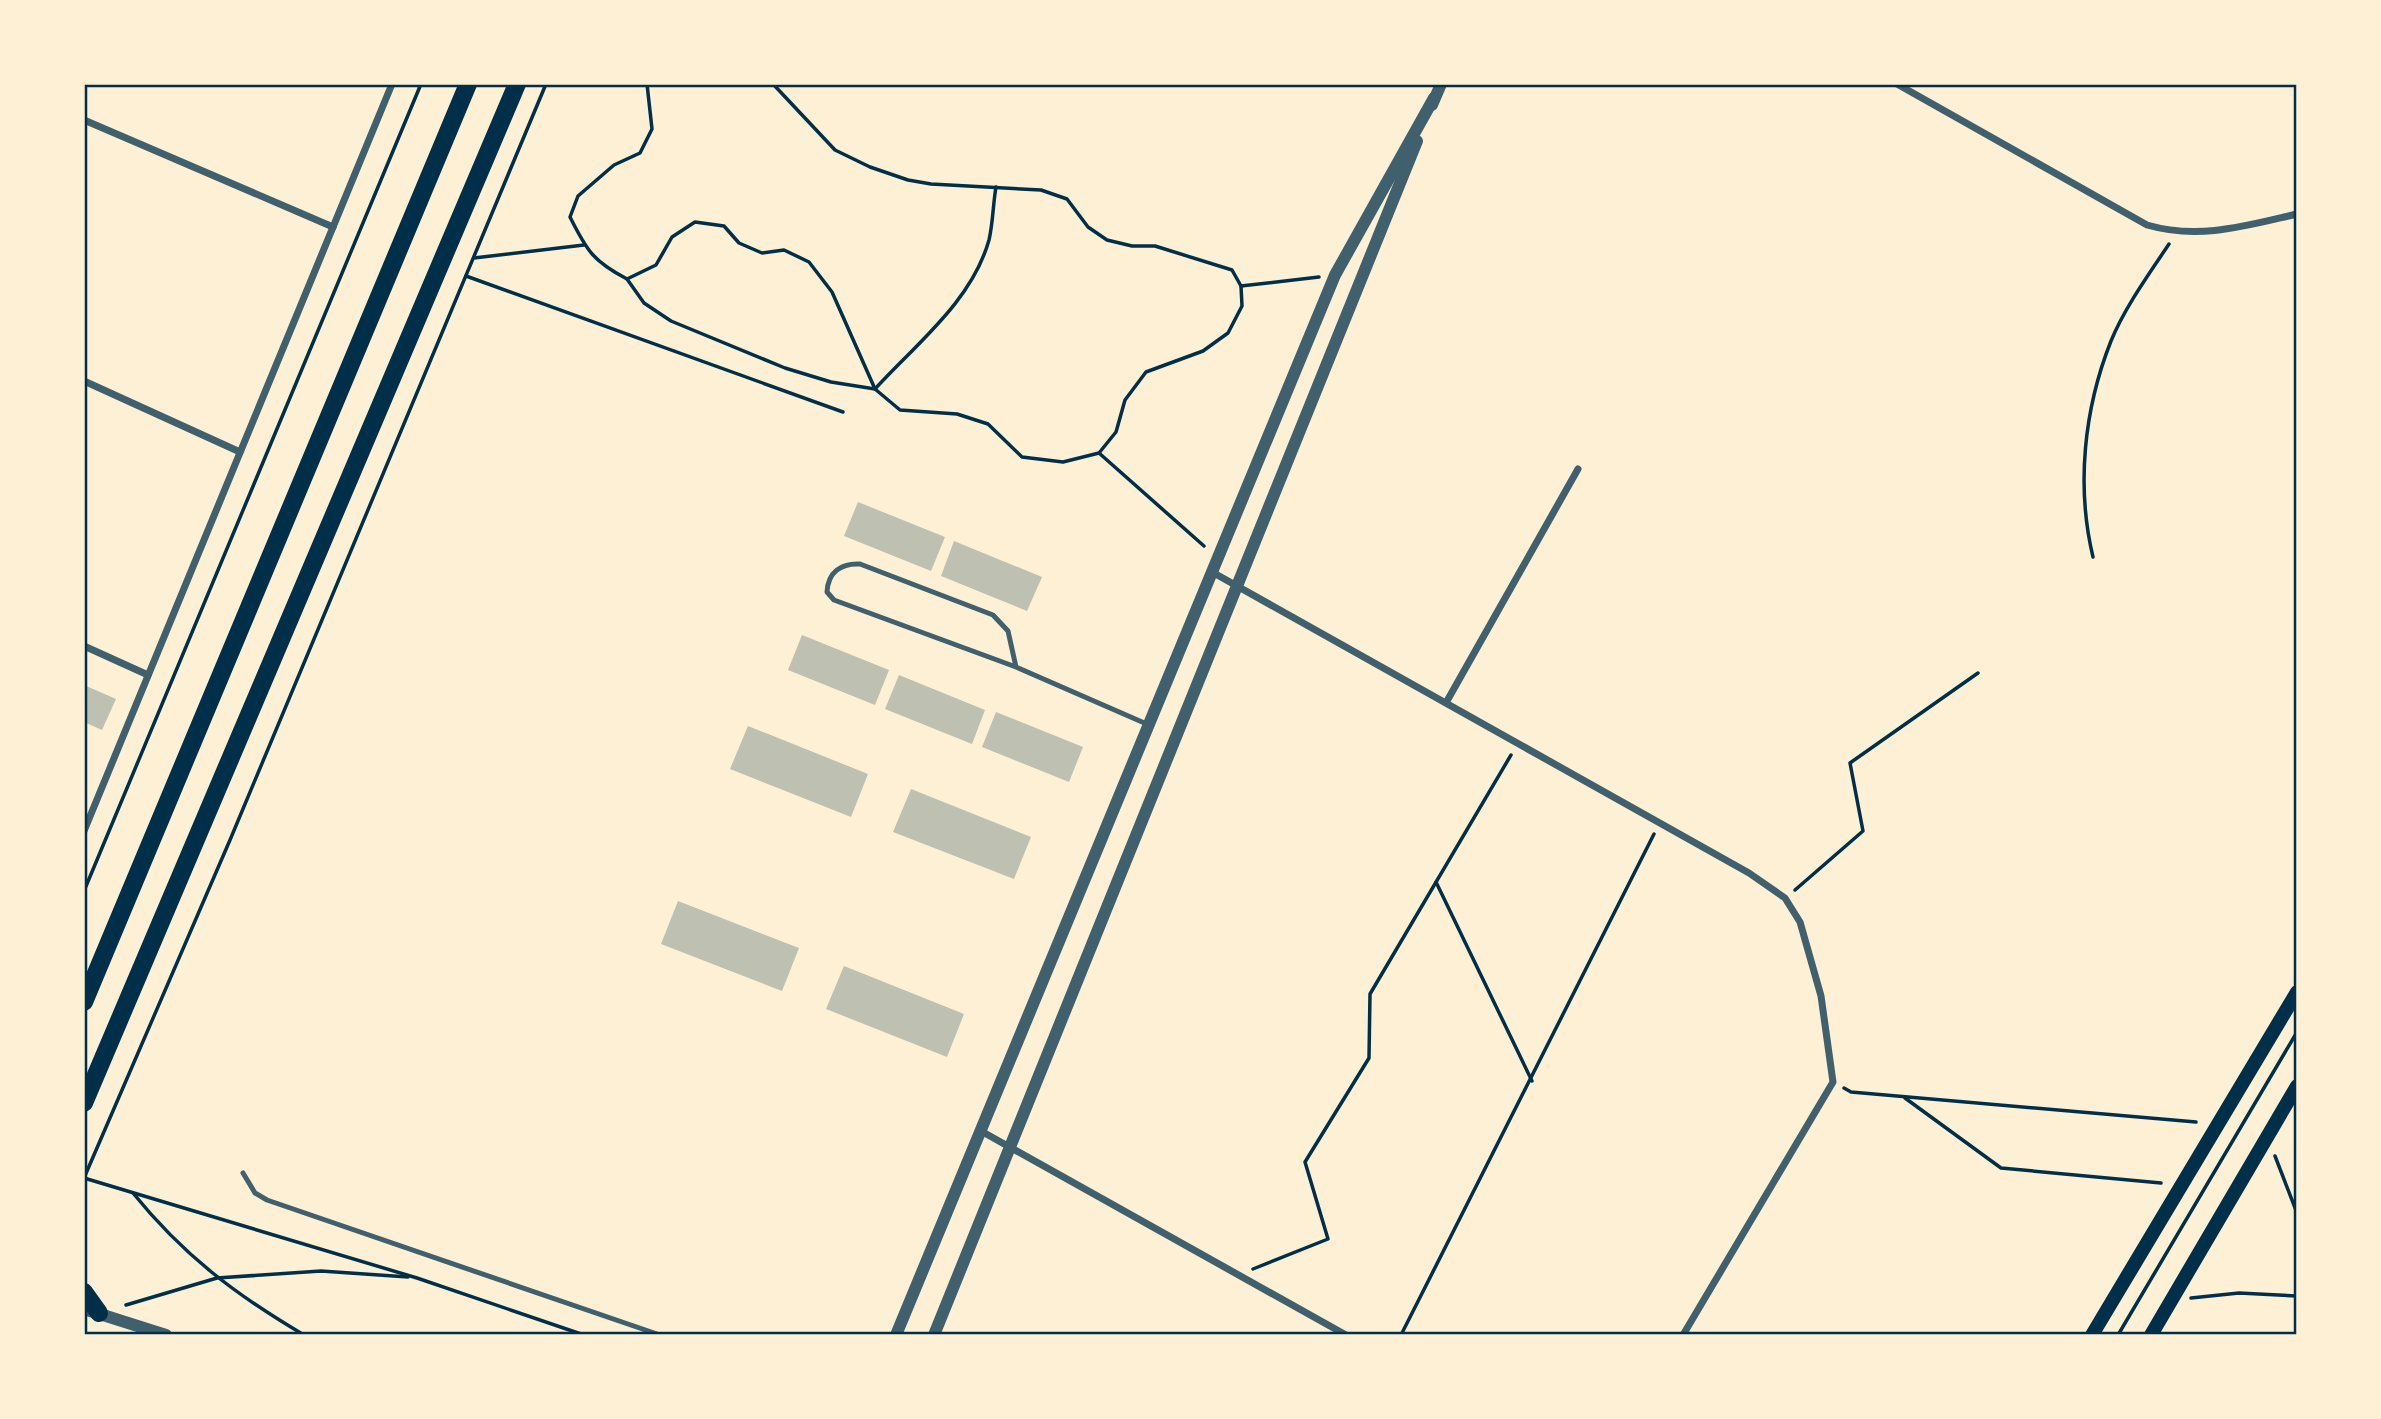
<svg xmlns="http://www.w3.org/2000/svg" width="2381" height="1419" font-family="Mulish,sans-serif">
  <style>
    .building { fill: #bec0b2 }
    .lines { fill: none; stroke-linecap: round; stroke-linejoin: round }
    .path { stroke: #003049; stroke-width: 3.5 }
    .service { stroke: #3f606c; stroke-width: 5 }
    .minor { stroke: #3f606c; stroke-width: 7 }
    .tertiary { stroke: #3f606c; stroke-width: 12 }
    .secondary { stroke: #003049; stroke-width: 14 }
    .primary { stroke: #003049; stroke-width: 18 }
    .neatline { fill: none; stroke: #003049; stroke-width: 2.5 }
  </style>
  <rect width="100%" height="100%" fill="#fdf0d5"/>
  <g class="building">
    <polygon points="858,502 945,537 931,571 844,536"/>
    <polygon points="954,541 1042,577 1027,611 941,576"/>
    <polygon points="802,635 889,670 875,705 788,670"/>
    <polygon points="899,675 985,710 972,744 885,709"/>
    <polygon points="84,685 116,699 102,730 84,722"/>
    <polygon points="996,712 1083,747 1069,782 982,747"/>
    <polygon points="748,726 868,774 851,817 730,769"/>
    <polygon points="911,789 1031,837 1014,879 893,832"/>
    <polygon points="678,901 799,948 782,991 661,944"/>
    <polygon points="844,966 964,1014 947,1057 826,1009"/>
  </g>
  <g class="lines">
    <g class="path">
      <path d="M 647,84 L 652,129 L 640,153 L 614,165 L 578,196 L 570,217 C 587,251 593,261 627,279 L 656,265 L 672,237 L 695,222 L 724,226 L 739,243 L 762,253 L 784,250 L 809,262 L 832,292 L 875,389 L 900,410 L 957,414 L 988,424 L 1022,457 L 1063,462 L 1099,453 L 1116,432 L 1125,400 L 1146,372 L 1203,351 L 1228,333 L 1242,306 L 1241,286 L 1232,270 L 1155,246 L 1132,246 L 1107,240 L 1088,227 L 1067,199 L 1041,190 L 931,184 L 908,180 L 870,167 L 835,150 L 773,84"/>
      <polyline points="474,258 584,245"/>
      <polyline points="466,276 843,412"/>
      <path d="M 627,279 L 644,303 L 671,321 L 785,368 L 831,382 L 875,389 C 916,344 972,301 989,240 C 993,223 993,204 996,187"/>
      <polyline points="1241,286 1319,277"/>
      <polyline points="1099,453 1204,546"/>
      <path d="M 2093,557 C 2076,486 2084,409 2111,341 C 2125,307 2149,274 2169,244"/>
      <polyline points="1436,882 1532,1081"/>
      <polyline points="1795,890 1863,831 1850,763 1978,673"/>
      <polyline points="84,891 421,84"/>
      <polyline points="1844,1088 1851,1092 2196,1122"/>
      <polyline points="1905,1098 2001,1168 2161,1183"/>
      <polyline points="2275,1156 2297,1213"/>
      <polyline points="84,1178 230,840 546,84"/>
      <polyline points="84,1178 417,1278 584,1335"/>
      <path d="M 133,1193 C 183,1255 236,1295 304,1335"/>
      <polyline points="1253,1269 1328,1239 1305,1162 1369,1058 1370,994 1511,755"/>
      <polyline points="2191,1298 2239,1293 2297,1296"/>
      <polyline points="126,1305 217,1278 321,1271 408,1277"/>
      <polyline points="1401,1335 1654,834"/>
      <polyline points="2118,1335 2297,1032"/>
    </g>
    <g class="service">
      <path d="M 1016,667 L 1008,631 L 993,615 L 860,564 C 841,563 828,572 827,592 L 834,600 L 1016,667 L 1149,725"/>
      <polyline points="243,1173 255,1193 267,1200 660,1335"/>
    </g>
    <g class="minor">
      <path d="M 1897,84 L 2147,225 C 2199,240 2245,226 2297,214"/>
      <polyline points="84,120 333,227"/>
      <polyline points="84,381 240,452"/>
      <polyline points="1212,572 1749,873 1785,898 1800,922 1821,996 1833,1082 1683,1335"/>
      <polyline points="84,646 148,675"/>
      <polyline points="1447,701 1578,469"/>
      <polyline points="84,831 392,84"/>
      <polyline points="981,1131 1346,1335"/>
    </g>
    <g class="tertiary">
      <polyline points="1432,105 1441,84"/>
      <polyline points="84,1309 166,1335"/>
      <polyline points="896,1335 1335,275 1434,98"/>
      <polyline points="934,1335 1417,141"/>
    </g>
    <g class="secondary">
      <polyline points="2092,1335 2297,992"/>
      <polyline points="2151,1335 2297,1086"/>
    </g>
    <g class="primary">
      <polyline points="84,1002 468,84"/>
      <polyline points="84,1103 517,84"/>
      <polyline points="84,1292 99,1313"/>
    </g>
  </g>
  <rect width="2381" height="1419" fill="none" stroke="#fdf0d5" stroke-width="172"/>
  <rect x="86" y="86" width="2209" height="1247" class="neatline"/>
</svg>
